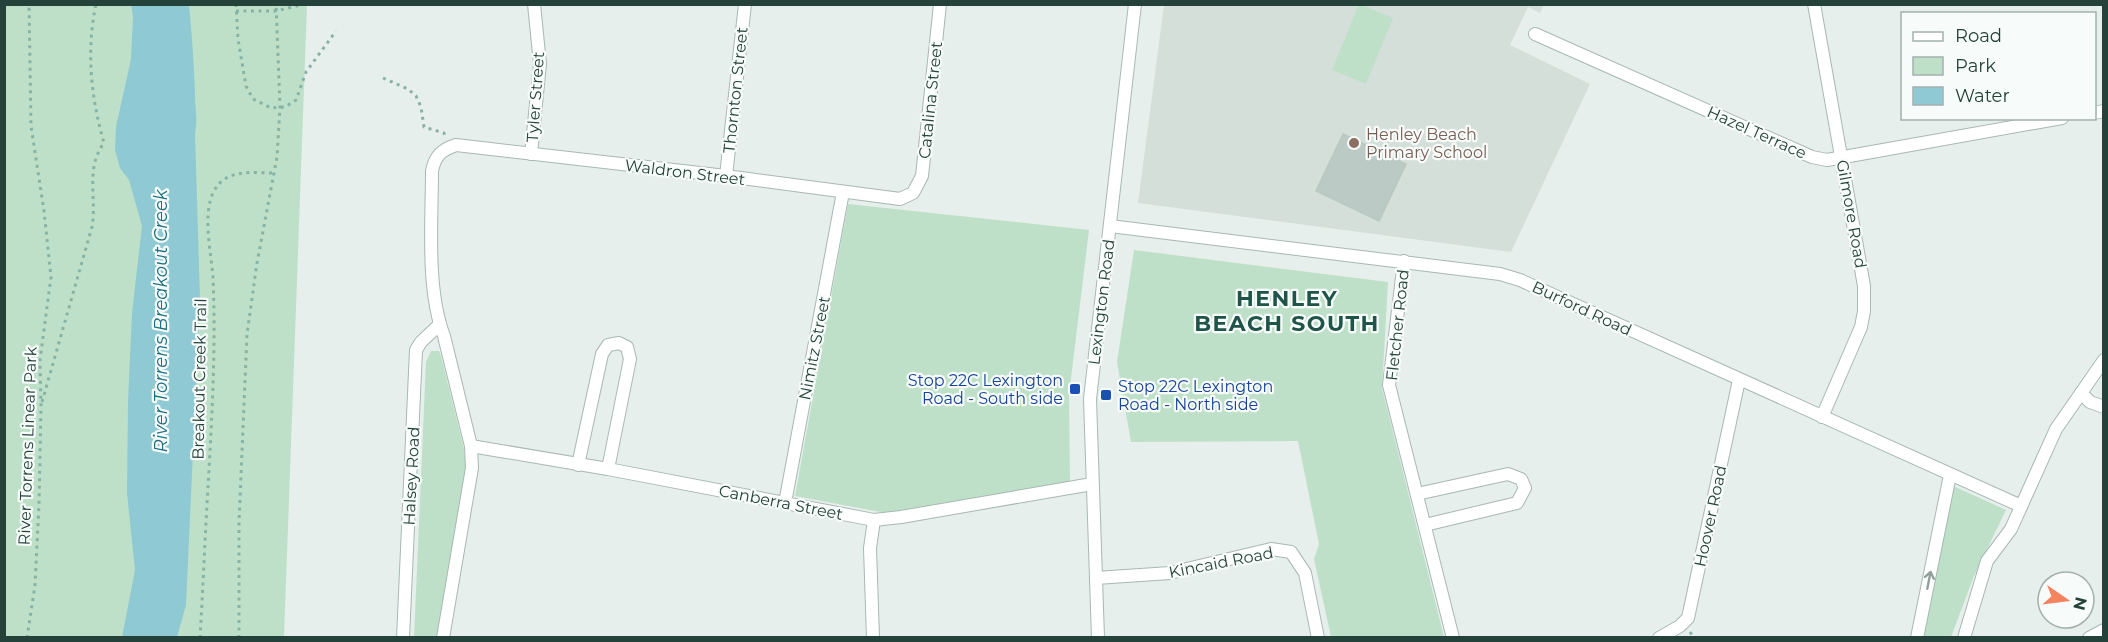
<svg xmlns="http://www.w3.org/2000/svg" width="2108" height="642" font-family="Montserrat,sans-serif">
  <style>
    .built { fill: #d4dfda }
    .green { fill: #bfe0c8 }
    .water { fill: #8ec9d4 }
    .building { fill: #bbcac4; stroke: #b8c9c2; stroke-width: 1.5 }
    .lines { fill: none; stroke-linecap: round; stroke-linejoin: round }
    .minor-casing { stroke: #a8b8b2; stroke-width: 14 }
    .path { stroke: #86b3a5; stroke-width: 3; stroke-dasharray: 3 4.5; stroke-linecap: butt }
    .minor { stroke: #fff; stroke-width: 12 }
    .oneway { stroke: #92a09c }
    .education-dot { fill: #8d6e63; stroke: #f7fbf9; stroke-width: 2 }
    .transit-dot { fill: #1a4fb4; stroke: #f7fbf9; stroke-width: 2 }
    .labels { text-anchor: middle; stroke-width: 4.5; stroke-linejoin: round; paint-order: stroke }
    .street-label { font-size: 16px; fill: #24423a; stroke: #f7fbf9 }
    .education-label { font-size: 16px; fill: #785e54; stroke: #f7fbf9; text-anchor: start }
    .transit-label { font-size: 16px; fill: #164399; stroke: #f7fbf9; text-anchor: end }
    .water-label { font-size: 18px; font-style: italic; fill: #1c6f80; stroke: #f7fbf9 }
    .district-label { font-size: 22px; font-weight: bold; letter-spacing: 1.5px; fill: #1f5548; stroke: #f7fbf9 }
  </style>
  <rect width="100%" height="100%" fill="#e6efeb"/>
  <polygon class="built" points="1164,5 1544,5 1540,13 1528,7 1510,45 1590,84 1511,252 1138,203"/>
  <g class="green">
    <polygon points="1359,4 1393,18 1366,84 1332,70"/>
    <polygon points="4,5 307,5 284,637 5,637"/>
    <polygon points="848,204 1089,230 1069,395 1070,482 886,513 795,496"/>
    <polygon points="1134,250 1388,282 1382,388 1444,637 1331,637 1314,559 1319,544 1298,441 1131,442 1117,362"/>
    <polygon points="431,351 439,351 441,356 465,453 467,467 439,637 414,638 426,362"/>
    <polygon points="1953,486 2006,510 1974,576 1951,637 1922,638"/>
  </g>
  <path class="water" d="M 131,5 L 189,5 C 192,35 194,65 195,95 C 195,111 198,117 195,133 L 200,299 L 186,605 L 177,637 L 122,637 L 135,570 L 127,493 L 128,401 L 132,313 L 142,226 L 129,180 L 120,168 L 115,150 L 116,127 L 131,59 L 133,16 Z"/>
  <polygon class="building" points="1343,134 1406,164 1379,221 1316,191"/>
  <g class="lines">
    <g class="minor-casing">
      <g id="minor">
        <polyline points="1814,4 1864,286 1864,311 1861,327 1822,417"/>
        <polyline points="1535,34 1812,157 1827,160 2062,118"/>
        <polyline points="2094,113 2104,111"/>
        <polyline points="531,154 540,64 534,4"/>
        <polyline points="726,176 745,4"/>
        <polyline points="1110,226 1500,274 1520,280 2021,506"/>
        <polyline points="1404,261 1389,385 1453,638"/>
        <polyline points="2081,393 2090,402 2104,407"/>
        <polyline points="471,446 608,469 874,520 901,517 1092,484"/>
        <polyline points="578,465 602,354 608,345 619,343 627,347 630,359 608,469"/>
        <polyline points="1417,494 1508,474 1521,479 1525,488 1517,503 1425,525"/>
        <polyline points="785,503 843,192"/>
        <polyline points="1096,578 1170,573 1271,549 1291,552 1305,573 1318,638"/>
        <polyline points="403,638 416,350 421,342 440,324"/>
        <path d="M 443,638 L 472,468 L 471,446 L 444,336 C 426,289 432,221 432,171 C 435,156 441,150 456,145 L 726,176 L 900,199 L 913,193 L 922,176 L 940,4"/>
        <polyline points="873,638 870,548 874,520"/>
        <polyline points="1098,638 1090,399 1135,4"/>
        <polyline points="1659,638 1680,626 1688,618 1739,380"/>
        <polyline points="1917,638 1950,475"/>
        <polyline points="1964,638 1987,561 2011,529 2056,429 2104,360"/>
        <polyline points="2089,638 2104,630"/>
      </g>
    </g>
    <g class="path">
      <polyline points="236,4 238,39 246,86 253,99 271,108 285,107 296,100 306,72 336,31"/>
      <polyline points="236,11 276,11 305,4"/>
      <polyline points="383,78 408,89 416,96 421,107 424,127 444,133 445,136"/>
      <path d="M 42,402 L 92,227 C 97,198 85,168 104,143 C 91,98 86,51 96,4"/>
      <polyline points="1690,632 1694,638"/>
      <polyline points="27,638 35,585 39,505 41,406 40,360 51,277 44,211 31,126 29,4"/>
      <path d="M 200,638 C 203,587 205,537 208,487 C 212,417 216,347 213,277 C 211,252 202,213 214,191 C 226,168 253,173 275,173"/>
      <polyline points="239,638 239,523 247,334 257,263 277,157 280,107 276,4"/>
    </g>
    <use href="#minor" class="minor"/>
  </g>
  <defs><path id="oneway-shaft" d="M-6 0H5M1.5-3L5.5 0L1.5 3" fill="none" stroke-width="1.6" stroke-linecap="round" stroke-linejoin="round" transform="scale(1.5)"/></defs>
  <use class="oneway" href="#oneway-shaft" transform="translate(1929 580) rotate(-79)"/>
  <circle class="education-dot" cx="1354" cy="143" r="6"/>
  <g class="transit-dot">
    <rect x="1069" y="383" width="12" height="12" rx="3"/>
    <rect x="1100" y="389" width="12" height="12" rx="3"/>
  </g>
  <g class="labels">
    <g class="street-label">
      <text transform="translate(735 90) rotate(-84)" y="6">Thornton Street</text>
      <text transform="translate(535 97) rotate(-86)" y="6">Tyler Street</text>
      <text transform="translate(930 100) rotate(-84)" y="6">Catalina Street</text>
      <text transform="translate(1757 132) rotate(24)" y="6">Hazel Terrace</text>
      <text transform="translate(685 172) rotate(7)" y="6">Waldron Street</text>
      <text transform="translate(1852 214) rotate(80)" y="6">Gilmore Road</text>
      <text transform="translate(1101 302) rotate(-83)" y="6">Lexington Road</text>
      <text transform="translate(1582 308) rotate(25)" y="6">Burford Road</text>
      <text transform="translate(1397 325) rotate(-84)" y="6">Fletcher Road</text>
      <text transform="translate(814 348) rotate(-79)" y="6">Nimitz Street</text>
      <text transform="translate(199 379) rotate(-89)" y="6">Breakout Creek Trail</text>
      <text transform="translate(27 446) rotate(-88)" y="6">River Torrens Linear Park</text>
      <text transform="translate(411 476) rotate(-87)" y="6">Halsey Road</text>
      <text transform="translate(781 502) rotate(11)" y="6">Canberra Street</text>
      <text transform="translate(1710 516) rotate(-78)" y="6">Hoover Road</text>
      <text transform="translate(1221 562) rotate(-11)" y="6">Kincaid Road</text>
    </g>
    <g class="education-label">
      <text x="1366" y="140">Henley Beach<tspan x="1366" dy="18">Primary School</tspan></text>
    </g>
    <g class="transit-label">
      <text x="1063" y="386">Stop 22C Lexington<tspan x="1063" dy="18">Road - South side</tspan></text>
      <text x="1118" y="392" text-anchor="start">Stop 22C Lexington<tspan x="1118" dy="18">Road - North side</tspan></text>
    </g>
    <g class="water-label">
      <text transform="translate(161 321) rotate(-90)" y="6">River Torrens Breakout Creek</text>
    </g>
    <g class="district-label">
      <text x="1287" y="306">HENLEY<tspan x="1287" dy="25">BEACH SOUTH</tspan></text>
    </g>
  </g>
  <rect width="2108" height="642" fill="none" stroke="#24423a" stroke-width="12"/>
  <rect x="1901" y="12" width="195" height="108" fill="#f7fbf9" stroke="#a3b1ad" stroke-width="1.5"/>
  <rect x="1913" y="32" width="30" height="9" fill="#ffffff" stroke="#a3b1ad" stroke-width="1.5"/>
  <text x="1955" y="42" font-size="18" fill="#24423a">Road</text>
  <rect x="1913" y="57" width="30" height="18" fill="#bfe0c8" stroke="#a3b1ad" stroke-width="1.5"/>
  <text x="1955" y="72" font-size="18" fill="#24423a">Park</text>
  <rect x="1913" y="87" width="30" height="18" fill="#8ec9d4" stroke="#a3b1ad" stroke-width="1.5"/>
  <text x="1955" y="102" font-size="18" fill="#24423a">Water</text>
  <g transform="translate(2066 600) rotate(104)"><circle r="28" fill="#f7fbf9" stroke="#a3b1ad" stroke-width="1.5"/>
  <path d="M0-4.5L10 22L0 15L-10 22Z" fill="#f4845f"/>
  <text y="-9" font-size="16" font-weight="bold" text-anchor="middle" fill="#24423a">N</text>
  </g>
</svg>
